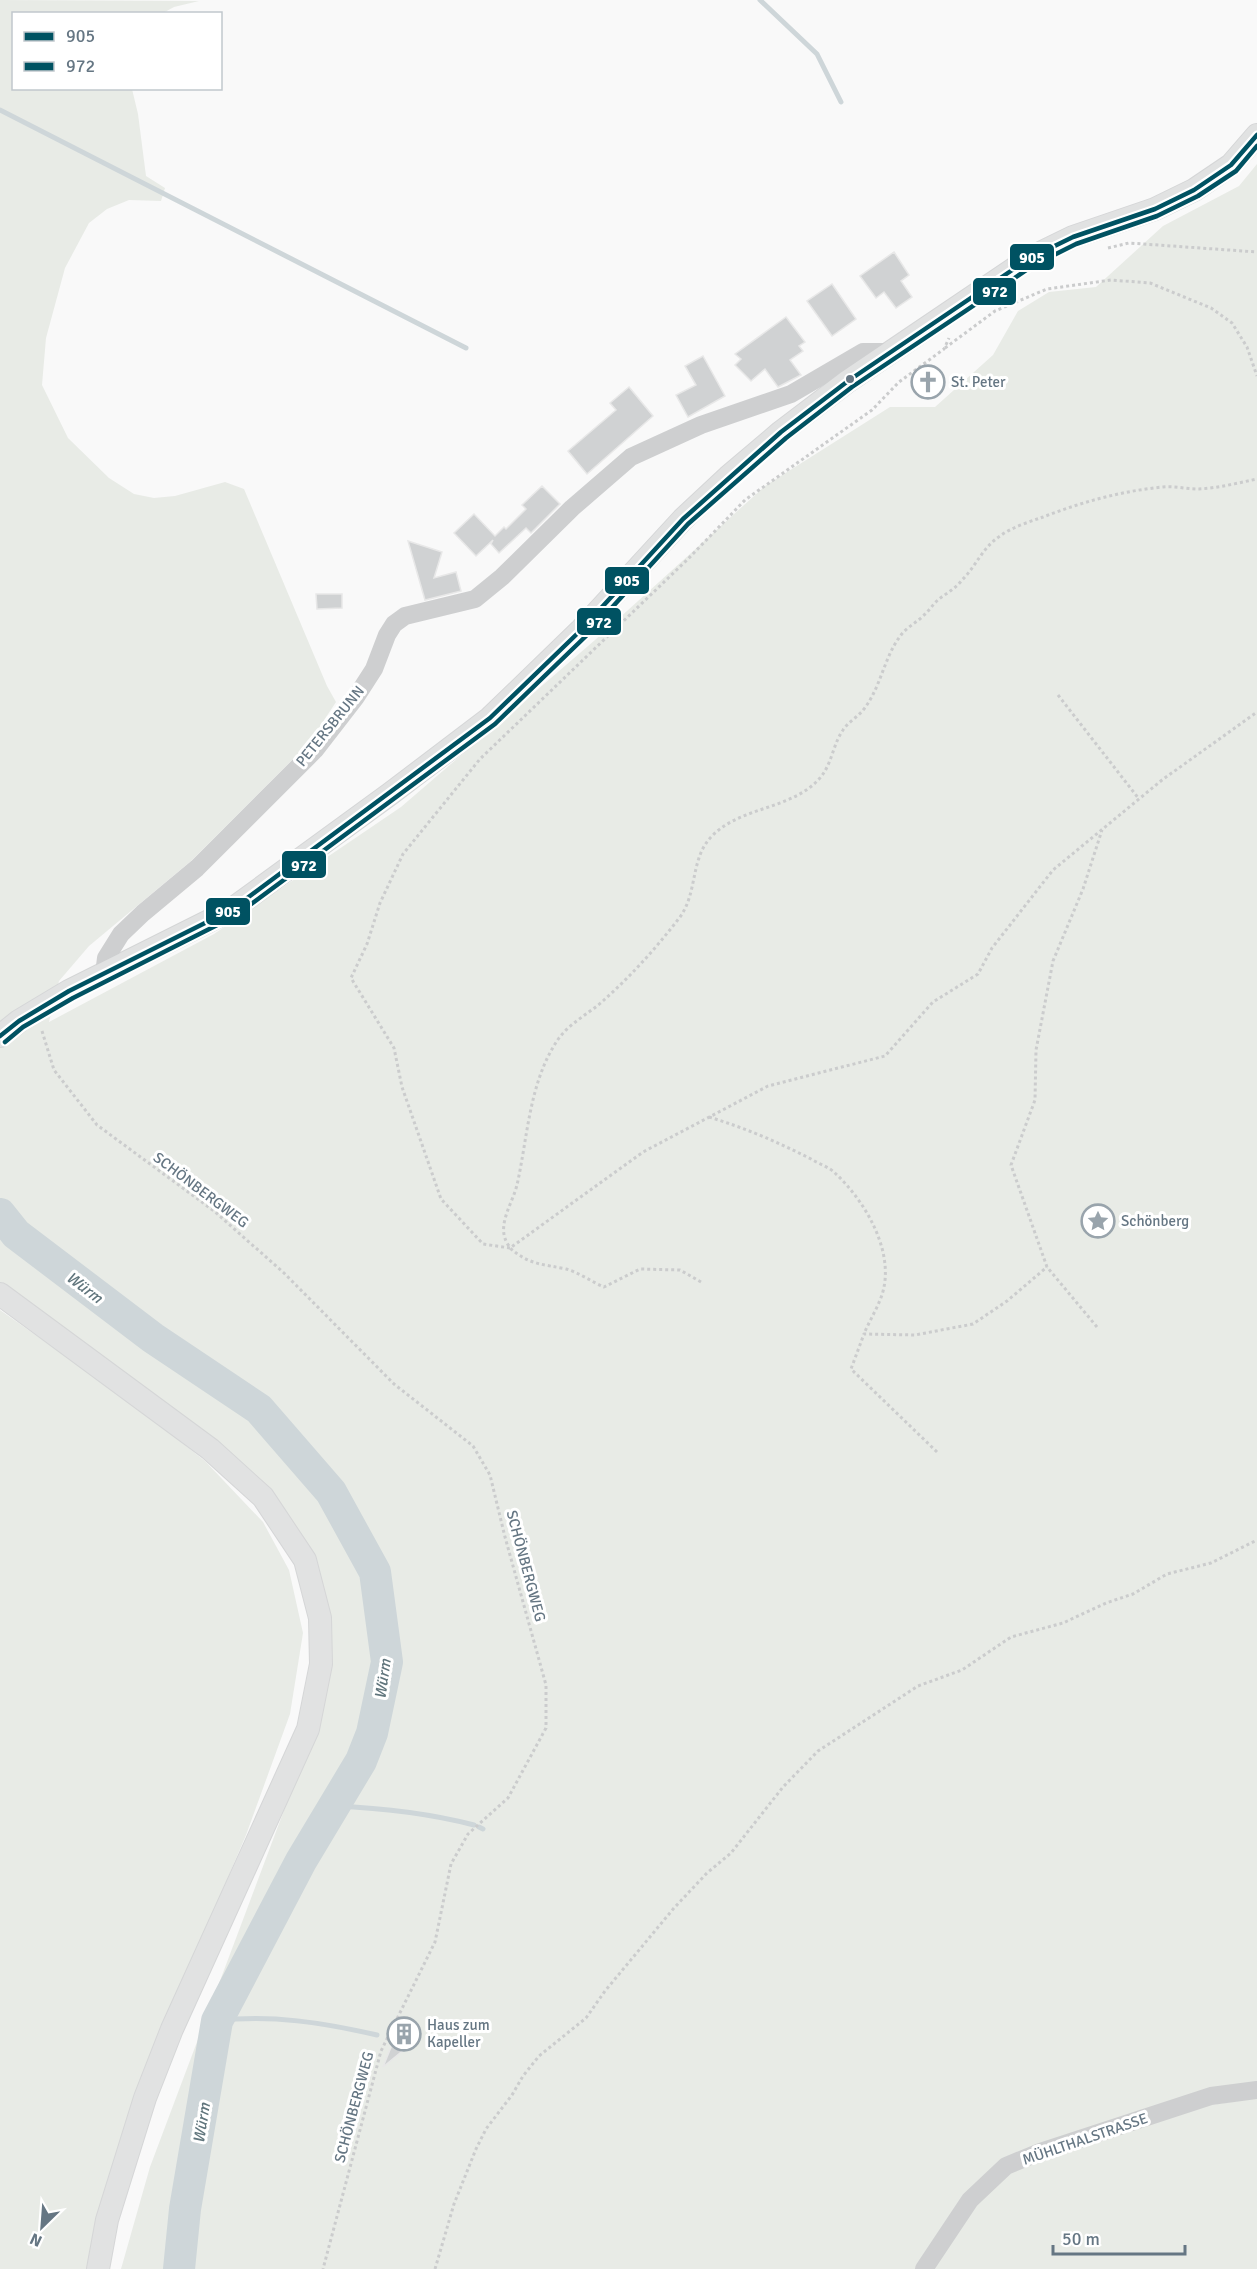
<svg xmlns="http://www.w3.org/2000/svg" width="1257" height="2269" font-family="Signika,sans-serif">
  <style>
    .green { fill: #e8ebe6 }
    .lines { fill: none; stroke-linecap: round; stroke-linejoin: round }
    .stream { stroke: #ced6d9; stroke-width: 5 }
    .river { stroke: #ced6d9; stroke-width: 32 }
    .building { fill: #d0d2d3; stroke: #e8e8e8; stroke-width: 1.5 }
    .major-casing { stroke: #d5d6d7; stroke-width: 24 }
    .path { stroke: #cbcccd; stroke-width: 3; stroke-dasharray: 3 3; stroke-linecap: butt }
    .minor { stroke: #cecfd0; stroke-width: 18 }
    .major { stroke: #e1e2e2; stroke-width: 22 }
    .bus-1-casing { stroke: #fff; stroke-width: 9 }
    .bus-2-casing { stroke: #fff; stroke-width: 9 }
    .bus-1 { stroke: #005262; stroke-width: 4.5 }
    .bus-2 { stroke: #005262; stroke-width: 4.5 }
    .bus-dot { fill: #657683; stroke: #fff; stroke-width: 2 }
    .labels { text-anchor: middle; stroke-width: 6; stroke-linejoin: round; paint-order: stroke }
    .poi-label { font-size: 15px; fill: #657683; stroke: #fff; text-anchor: start }
    .street-label { font-size: 15px; fill: #657683; stroke: #fff }
    .water-label { font-size: 16px; font-style: italic; fill: #60757c; stroke: #fff }
    .line-badge { stroke: #fff; stroke-width: 2 }
    .badge-label { font-size: 16px; text-anchor: middle; font-weight: bold; fill: #fff }
  </style>
  <rect width="100%" height="100%" fill="#f9f9f9"/>
  <g class="green">
    <polygon points="0,0 199,1 174,7 163,13 14,14 14,88 132,89 138,114 146,176 165,188 161,201 129,200 107,209 89,223 65,268 46,338 42,385 68,438 109,478 134,494 154,498 175,496 225,482 244,489 327,686 336,702 309,743 191,861 89,946 59,981 49,1022 214,934 401,807 595,640 765,486 890,407 935,407 993,355 1018,311 1049,292 1096,287 1163,226 1239,186 1257,164 1257,2085 1211,2105 1257,2098 1257,2269 121,2269 150,2167 324,1704 315,1563 284,1508 238,1459 0,1284"/>
    <polygon points="0,1310 129,1401 205,1461 263,1522 289,1570 303,1633 290,1714 246,1835 137,2091 91,2269 0,2269"/>
  </g>
  <g class="lines">
    <g class="stream">
      <polyline points="760,0 817,54 841,102"/>
      <polyline points="0,110 466,348"/>
      <path d="M 334,1806 C 382,1808 428,1813 474,1825"/>
      <polyline points="479,1827 483,1829"/>
      <path d="M 217,2021 C 270,2014 325,2023 377,2035"/>
    </g>
    <polyline class="river" points="0,1214 16,1234 153,1338 259,1409 331,1492 375,1572 387,1662 372,1733 361,1761 301,1861 217,2021 185,2209 179,2269"/>
  </g>
  <g class="building">
    <polygon points="894,252 909,275 901,281 912,297 896,308 884,292 876,298 860,276"/>
    <polygon points="832,284 856,319 832,336 807,301"/>
    <polygon points="786,317 805,342 799,346 803,351 790,360 801,375 778,387 765,369 751,381 735,365 741,359 735,354"/>
    <polygon points="703,356 725,396 688,417 676,395 696,385 685,366"/>
    <polygon points="629,387 653,416 587,474 568,451 616,410 610,403"/>
    <polygon points="542,486 560,504 531,533 526,528 499,553 491,544 493,540 476,556 454,533 474,514 495,536 504,527 506,529 526,509 522,505"/>
    <polygon points="408,541 442,552 434,578 456,572 461,591 425,600"/>
    <polygon points="316,594 342,594 342,608 317,609"/>
    <polygon points="402,2020 415,2025 406,2048 383,2067"/>
  </g>
  <g class="lines">
    <g class="major-casing">
      <g id="major">
        <polyline points="0,1036 19,1021 69,991 231,910 390,794 490,718 580,631 683,519 728,477 781,432 848,381 1030,258 1073,237 1155,209 1194,190 1231,165 1257,135"/>
        <polyline points="0,1294 210,1449 263,1497 305,1560 320,1618 321,1664 308,1729 172,2029 145,2098 107,2220 98,2269"/>
      </g>
    </g>
    <g class="path">
      <polyline points="1108,248 1129,243 1257,252"/>
      <polyline points="945,348 995,311 1047,289 1111,280 1150,283 1211,308 1232,323 1247,347 1257,376"/>
      <polyline points="1058,695 1139,799"/>
      <polyline points="42,1031 54,1070 97,1125 214,1211 284,1273 394,1384 473,1446 490,1475 505,1537 546,1685 546,1728 508,1798 468,1834 451,1864 435,1942 381,2051 323,2269"/>
      <path d="M 709,1117 C 745,1128 778,1142 811,1159 C 819,1164 829,1167 835,1173 C 864,1200 892,1247 884,1287 C 881,1303 870,1319 864,1334"/>
      <path d="M 509,1246 C 495,1227 512,1205 517,1185 C 528,1136 529,1081 559,1038 C 571,1022 590,1013 604,1000 C 632,975 657,947 680,917 C 698,892 690,858 712,836 C 741,806 792,810 820,778 C 832,764 833,744 843,730 C 848,722 858,717 864,709 C 881,687 884,657 901,635 C 907,627 916,623 923,616 C 929,611 933,604 939,599 C 947,593 956,588 962,580 C 977,565 982,548 1000,536 C 1012,527 1029,522 1043,517 C 1082,502 1121,491 1163,487 C 1175,486 1187,489 1199,489 C 1218,488 1238,483 1257,479"/>
      <polyline points="510,1248 483,1244 441,1199 402,1087 394,1048 351,978 367,944 380,903 403,854 480,759 688,559 745,500 872,410 899,382 944,349 949,338"/>
      <path d="M 701,1282 L 680,1270 L 640,1269 L 604,1287 C 592,1282 578,1272 566,1269 C 543,1264 529,1265 510,1248 L 643,1152 L 768,1086 L 885,1056 L 933,1002 L 978,974 L 992,948 L 1053,870 L 1162,780 L 1257,712"/>
      <polyline points="1097,1327 1047,1267 1011,1165 1035,1100 1036,1050 1053,961 1083,889 1102,830"/>
      <polyline points="937,1452 851,1369 864,1334 915,1335 973,1324 1007,1301 1047,1267"/>
      <polyline points="435,2269 454,2204 476,2149 486,2129 512,2095 523,2076 539,2056 586,2018 605,1991 674,1908 707,1873 731,1853 783,1787 818,1751 918,1686 962,1670 1011,1637 1063,1623 1106,1603 1133,1594 1167,1574 1211,1563 1257,1540"/>
    </g>
    <g class="minor">
      <polyline points="104,974 106,958 121,934 143,913 197,868 315,750 356,697 374,669 387,635 394,624 405,616 475,599 502,577 572,508 631,457 701,425 791,394 863,352 889,352"/>
      <polyline points="924,2269 970,2200 1006,2166 1040,2152 1211,2096 1257,2090"/>
    </g>
    <use href="#major" class="major"/>
    <g class="bus-1-casing">
      <polyline id="bus-1" points="0,1036 19,1021 69,991 231,910 490,718 580,631 683,519 781,432 848,381 1030,258 1073,237 1155,209 1194,190 1231,165 1257,135"/>
    </g>
    <g class="bus-2-casing">
      <polyline id="bus-2" points="5,1042 23,1027 73,998 235,916 495,724 586,636 688,524 786,438 852,387 1034,265 1076,244 1157,216 1198,196 1236,171 1257,146"/>
    </g>
    <use href="#bus-1" class="bus-1"/>
    <use href="#bus-2" class="bus-2"/>
  </g>
  <defs>
    <g id="church-ring" transform="scale(1.725)"><circle r="9.5" fill="#fff" stroke="#99a4ac" stroke-width="1.5"/><path d="M-1.2-6h2.4v3.5h3.3v2.4h-3.3V6h-2.4V-.1h-3.3v-2.4h3.3Z" fill="#99a4ac"/></g>
    <g id="sight-ring" transform="scale(1.725)"><circle r="9.5" fill="#fff" stroke="#99a4ac" stroke-width="1.5"/><path d="M0-6L1.8-2.2L6-1.7L2.9 1.2L3.7 5.4L0 3.3L-3.7 5.4L-2.9 1.2L-6-1.7L-1.8-2.2Z" fill="#99a4ac"/></g>
    <g id="building-ring" transform="scale(1.725)"><circle r="9.5" fill="#fff" stroke="#99a4ac" stroke-width="1.5"/><path d="M-4-6H4V6H1V3H-1V6H-4ZM-2.5-4.3h1.7v1.8h-1.7ZM.8-4.3h1.7v1.8H.8ZM-2.5-1h1.7V.8h-1.7ZM.8-1h1.7V.8H.8Z" fill="#99a4ac"/></g>
  </defs>
  <g fill-rule="evenodd">
    <use href="#church-ring" x="928" y="382"/>
    <use href="#sight-ring" x="1098" y="1221"/>
    <use href="#building-ring" x="404" y="2034"/>
  </g>
  <circle class="bus-dot" cx="850" cy="379" r="5"/>
  <g class="labels">
    <g class="poi-label">
      <text x="951" y="387">St. Peter</text>
      <text x="1121" y="1226">Schönberg</text>
      <text x="427" y="2030">Haus zum<tspan x="427" dy="17">Kapeller</tspan></text>
    </g>
    <g class="street-label">
      <text transform="translate(330 726) rotate(-51)" y="5">PETERSBRUNN</text>
      <text transform="translate(201 1190) rotate(37)" y="5">SCHÖNBERGWEG</text>
      <text transform="translate(526 1566) rotate(75)" y="5">SCHÖNBERGWEG</text>
      <text transform="translate(354 2107) rotate(-75)" y="5">SCHÖNBERGWEG</text>
      <text transform="translate(1085 2139) rotate(-19)" y="5">MÜHLTHALSTRASSE</text>
    </g>
    <g class="water-label">
      <text transform="translate(85 1287) rotate(37)" y="6">Würm</text>
      <text transform="translate(382 1679) rotate(-82)" y="6">Würm</text>
      <text transform="translate(201 2123) rotate(-81)" y="6">Würm</text>
    </g>
  </g>
  <g class="line-badge">
    <rect x="1009" y="243" width="46" height="28" rx="6" fill="#005262"/>
    <rect x="972" y="277" width="45" height="29" rx="6" fill="#005262"/>
    <rect x="604" y="566" width="46" height="29" rx="6" fill="#005262"/>
    <rect x="576" y="607" width="46" height="29" rx="6" fill="#005262"/>
    <rect x="281" y="850" width="46" height="29" rx="6" fill="#005262"/>
    <rect x="205" y="897" width="46" height="29" rx="6" fill="#005262"/>
  </g>
  <g class="badge-label">
    <text x="1032" y="263">905</text>
    <text x="995" y="297">972</text>
    <text x="627" y="586">905</text>
    <text x="599" y="628">972</text>
    <text x="304" y="871">972</text>
    <text x="228" y="917">905</text>
  </g>
  <rect x="12" y="12" width="210" height="78" fill="#ffffff" stroke="#c1c8cd" stroke-width="1.5"/>
  <rect x="24" y="32" width="30" height="9" fill="#005262" stroke="#c1c8cd" stroke-width="1.5"/>
  <text x="66" y="42" font-size="18" fill="#657683">905</text>
  <rect x="24" y="62" width="30" height="9" fill="#005262" stroke="#c1c8cd" stroke-width="1.5"/>
  <text x="66" y="72" font-size="18" fill="#657683">972</text>
  <g transform="translate(42 2227) rotate(205)" stroke="#ffffff" stroke-width="4.5" paint-order="stroke">
  <path d="M0-4.5L10 22L0 15L-10 22Z" fill="#657683"/>
  <text y="-9" font-size="16" font-weight="bold" text-anchor="middle" fill="#657683">N</text>
  </g>
  <path d="M1053 2245v9h132v-9" fill="none" stroke="#657683" stroke-width="3"/>
  <text x="1062" y="2245" font-size="18" fill="#657683" stroke="#ffffff" stroke-width="4.5" paint-order="stroke">50 m</text>
</svg>
